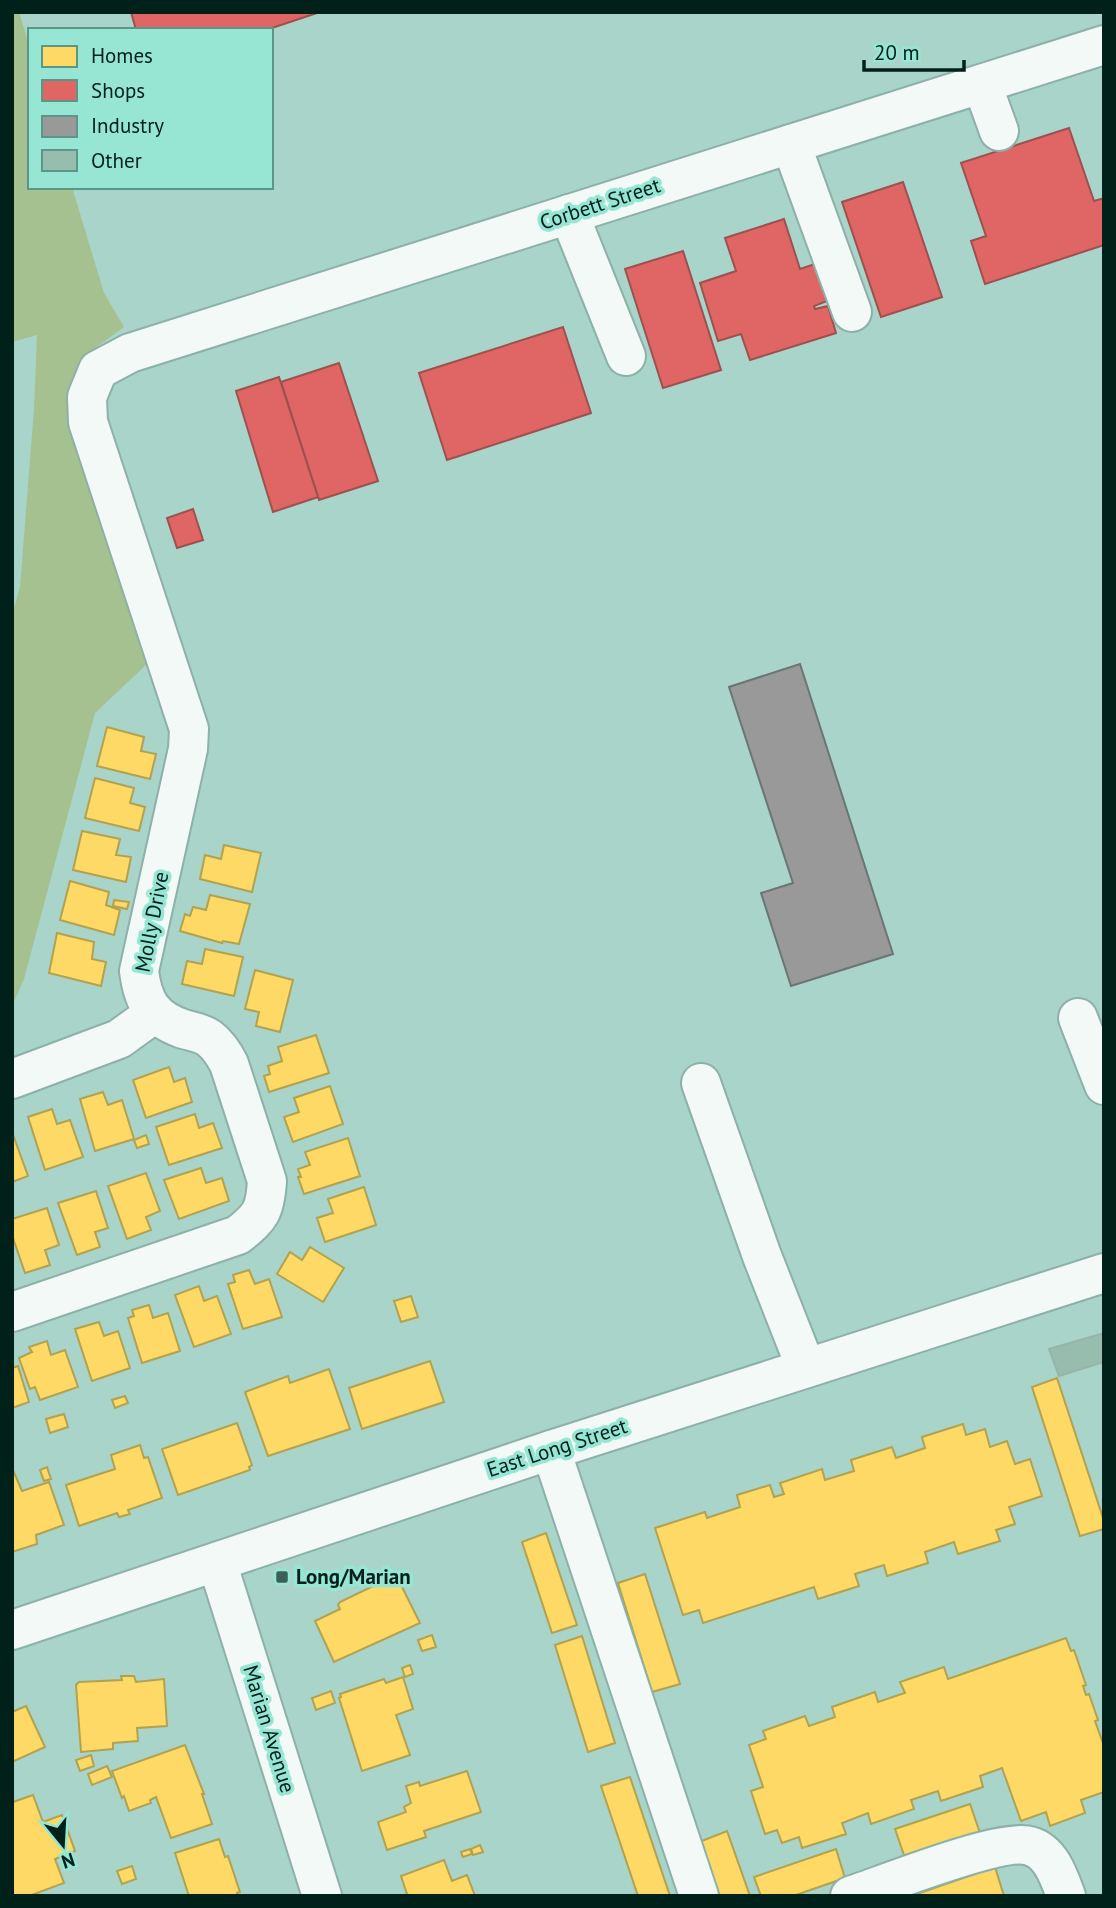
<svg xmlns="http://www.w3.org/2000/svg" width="1116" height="1908" font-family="'PT Sans',sans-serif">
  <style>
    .grass { fill: #a6c190 }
    .homes { fill: #ffd966; stroke: #b2a24f; stroke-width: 2 }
    .shops { fill: #e06666; stroke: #9d514f; stroke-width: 2 }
    .industry { fill: #999; stroke: #6b7573; stroke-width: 2 }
    .building { fill: #97bdae; stroke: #96b5a9; stroke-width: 2 }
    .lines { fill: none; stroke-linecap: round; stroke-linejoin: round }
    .minor-casing { stroke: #8db0a8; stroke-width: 42 }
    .minor { stroke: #f2f9f7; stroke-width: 38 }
    .poi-dot { fill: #3b6057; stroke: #96e6d3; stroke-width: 2.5 }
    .labels { text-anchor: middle; stroke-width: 7; stroke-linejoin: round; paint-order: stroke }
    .street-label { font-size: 21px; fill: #00211a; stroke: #96e6d3 }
    .poi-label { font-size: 21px; font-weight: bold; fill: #00211a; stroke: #96e6d3; text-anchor: start }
  </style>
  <rect width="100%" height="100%" fill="#a8d4c9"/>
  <polygon class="grass" points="12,12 19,12 30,48 30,187 72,187 104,293 124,327 91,351 77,383 148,663 95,713 24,979 12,1006 12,615 20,587 34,409 37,335 12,342"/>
  <g class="homes">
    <polygon points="107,727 144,737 141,751 156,754 150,779 97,766"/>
    <polygon points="95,778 134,788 130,803 145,807 139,831 85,818"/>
    <polygon points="82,831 120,839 116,855 131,857 126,882 73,870"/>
    <polygon points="224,845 261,853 252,892 200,879 205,855 221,859"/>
    <polygon points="70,881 109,892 106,905 120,910 114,935 60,920"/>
    <polygon points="210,895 250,904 239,944 223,941 222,943 180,931 185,914 190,916 193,907 206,910"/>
    <polygon points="114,900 129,902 127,909 113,906"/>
    <polygon points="57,933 94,942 92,959 106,962 101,986 49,973"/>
    <polygon points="205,949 243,957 234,996 182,984 187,961 202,964"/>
    <polygon points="255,970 293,980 280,1032 256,1026 259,1012 245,1009"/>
    <polygon points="316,1035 329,1073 269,1092 264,1076 270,1074 268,1066 282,1061 278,1047"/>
    <polygon points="169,1067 174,1082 185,1078 192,1102 146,1118 133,1080"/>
    <polygon points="330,1086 343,1124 293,1142 284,1117 299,1112 294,1098"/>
    <polygon points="103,1092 108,1105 122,1100 134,1139 95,1151 80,1099"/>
    <polygon points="52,1109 57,1124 70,1120 83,1157 45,1170 28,1117"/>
    <polygon points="195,1114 199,1128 213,1123 222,1148 169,1165 156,1127"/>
    <polygon points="12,1132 28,1176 12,1182"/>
    <polygon points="146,1135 149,1144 137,1148 134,1140"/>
    <polygon points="348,1138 360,1176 304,1194 298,1177 301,1177 298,1169 310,1165 305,1152"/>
    <polygon points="201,1168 206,1183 222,1178 229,1201 179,1219 164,1180"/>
    <polygon points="146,1173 160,1211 146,1217 151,1230 127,1239 108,1186"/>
    <polygon points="364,1187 376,1225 325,1242 317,1218 333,1213 328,1199"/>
    <polygon points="96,1191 108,1228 95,1232 100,1247 77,1255 58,1203"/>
    <polygon points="47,1208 59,1245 45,1250 50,1265 25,1273 12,1235 12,1219"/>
    <polygon points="310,1247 344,1268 323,1302 277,1274 290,1252 302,1260"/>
    <polygon points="249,1270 255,1284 269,1279 282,1317 243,1329 228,1284 235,1282 233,1275"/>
    <polygon points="199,1286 204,1301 217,1296 231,1334 194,1347 175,1295"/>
    <polygon points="411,1296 418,1317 401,1322 394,1301"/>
    <polygon points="149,1305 153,1318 168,1313 180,1351 142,1363 128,1318 134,1316 132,1310"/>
    <polygon points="99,1322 104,1336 118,1331 130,1368 92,1381 75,1329"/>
    <polygon points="47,1341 51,1355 65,1350 78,1387 40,1400 35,1387 30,1389 19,1358 32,1352 29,1347"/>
    <polygon points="430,1361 444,1402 362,1429 349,1388"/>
    <polygon points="18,1366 29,1402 12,1408 12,1368"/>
    <polygon points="329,1369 350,1429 268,1456 245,1392 288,1376 290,1383"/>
    <polygon points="1057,1378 1104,1521 1104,1529 1080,1536 1032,1387"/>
    <polygon points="125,1396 128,1403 115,1408 112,1400"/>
    <polygon points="64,1414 68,1427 50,1433 46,1419"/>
    <polygon points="237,1423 252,1465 249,1467 250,1470 178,1495 162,1449"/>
    <polygon points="963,1424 966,1435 985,1429 990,1447 1007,1441 1015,1464 1030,1459 1042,1496 1009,1507 1015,1524 996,1530 1000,1541 958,1554 954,1542 925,1552 928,1563 887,1576 884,1565 855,1574 859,1586 818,1599 814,1587 703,1623 699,1610 683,1615 655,1528 705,1512 707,1518 740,1507 737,1495 770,1485 774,1497 784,1494 780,1483 822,1469 825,1480 854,1471 851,1460 892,1447 896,1458 925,1448 922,1437"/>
    <polygon points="140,1445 144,1458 148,1457 162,1498 128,1510 130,1514 119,1517 117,1513 79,1526 66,1485 115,1469 111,1455"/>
    <polygon points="47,1467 51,1479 44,1481 40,1470"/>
    <polygon points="12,1468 22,1491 49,1482 64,1525 36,1535 37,1544 12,1552"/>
    <polygon points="546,1533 577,1625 552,1633 522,1542"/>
    <polygon points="645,1574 680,1684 652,1692 618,1583"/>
    <polygon points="396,1575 420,1623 334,1662 315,1621 340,1609 338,1605 340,1602"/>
    <polygon points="432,1635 436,1647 422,1651 418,1640"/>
    <polygon points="582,1636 615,1743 588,1752 555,1645"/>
    <polygon points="1066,1638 1071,1651 1074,1650 1086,1685 1083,1686 1086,1695 1089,1694 1098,1720 1095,1721 1104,1746 1104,1792 1081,1800 1085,1813 1050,1826 1046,1812 1021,1821 1002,1768 980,1776 983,1787 941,1801 938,1791 911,1800 914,1809 871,1824 868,1813 842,1823 846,1834 802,1848 799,1837 782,1843 777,1830 765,1834 751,1791 763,1787 749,1745 766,1739 763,1731 805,1716 809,1726 835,1717 832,1707 875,1692 878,1702 905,1693 900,1682 944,1667 948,1679"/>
    <polygon points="410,1665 413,1674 405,1677 402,1668"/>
    <polygon points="121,1676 134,1676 136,1682 164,1679 167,1726 137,1728 138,1741 113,1743 113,1749 81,1752 76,1685 79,1682 122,1680"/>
    <polygon points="403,1677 413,1709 396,1715 410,1755 362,1771 339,1698 341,1697 340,1694 384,1679 386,1683"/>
    <polygon points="331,1691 335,1703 316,1710 312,1698"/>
    <polygon points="26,1706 45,1747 12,1762 12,1712"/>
    <polygon points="185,1745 204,1794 202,1794 212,1824 171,1838 156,1797 150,1800 151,1803 129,1811 124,1796 122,1798 112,1771"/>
    <polygon points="91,1755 94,1766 80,1771 76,1760"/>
    <polygon points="107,1766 112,1777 92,1785 88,1774"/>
    <polygon points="467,1771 481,1812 424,1831 426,1837 387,1850 378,1822 406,1812 404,1807 411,1803 406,1786 419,1782 420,1786"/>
    <polygon points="630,1777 670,1896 638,1896 601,1786"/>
    <polygon points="33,1795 43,1822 62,1815 75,1851 55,1859 64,1883 29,1896 12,1896 12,1801 13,1802"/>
    <polygon points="970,1804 980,1833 905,1858 895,1829"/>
    <polygon points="727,1831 750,1896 718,1896 699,1842"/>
    <polygon points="219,1839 225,1857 228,1856 240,1892 237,1893 238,1896 189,1896 175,1853"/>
    <polygon points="480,1845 483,1852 473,1855 471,1849"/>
    <polygon points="470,1849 472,1854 463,1857 461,1852"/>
    <polygon points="836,1849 845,1878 793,1896 761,1896 754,1877"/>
    <polygon points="444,1860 452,1881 467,1875 475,1896 402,1896 407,1894 401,1876"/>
    <polygon points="132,1866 136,1879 122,1884 117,1871"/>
    <polygon points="995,1867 1004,1896 911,1896"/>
  </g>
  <g class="shops">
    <polygon points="131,12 320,12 266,30 136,30"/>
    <polygon points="1069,128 1094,201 1104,198 1104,245 985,284 971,241 986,236 961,163"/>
    <polygon points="903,182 942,297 881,317 842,202"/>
    <polygon points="784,219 800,269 815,264 827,301 814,306 815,309 828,306 836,333 750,360 741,334 718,341 700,283 736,271 725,238"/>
    <polygon points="683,251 721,370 663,388 625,269"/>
    <polygon points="563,327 591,413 447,460 419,373"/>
    <polygon points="339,363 378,481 319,500 281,382"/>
    <polygon points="279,377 318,497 273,512 236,391"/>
    <polygon points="193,509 203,540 177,548 167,518"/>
  </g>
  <polygon class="industry" points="800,664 893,954 791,986 761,893 793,883 729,687"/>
  <polygon class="building" points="1104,1333 1104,1362 1059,1376 1049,1349"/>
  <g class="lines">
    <g class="minor-casing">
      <g id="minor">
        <polyline points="982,84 999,131"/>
        <polyline points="791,144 852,312"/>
        <polyline points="569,214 626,356"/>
        <polyline points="1078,1018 1104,1085"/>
        <polyline points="12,1079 119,1039 155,1013"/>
        <polyline points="701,1083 762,1256 806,1368"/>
        <path d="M 12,1312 L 238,1235 C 261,1217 265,1211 267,1181 L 229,1064 C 224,1054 218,1045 209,1038 C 202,1033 191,1031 183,1029 C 152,1018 143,1002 139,971 L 188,749 L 189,729 L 88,422 L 87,397 L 98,370 L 130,353 L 1104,45"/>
        <polyline points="551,1450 699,1896"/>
        <polyline points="217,1562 322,1896"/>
        <polyline points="12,1630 551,1450 1104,1273"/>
        <path d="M 850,1896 C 883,1885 1002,1837 1030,1846 C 1051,1852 1059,1877 1066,1896"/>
      </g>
    </g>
    <use href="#minor" class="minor"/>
  </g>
  <rect class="poi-dot" x="275" y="1570" width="14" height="14" rx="3.5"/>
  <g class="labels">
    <g class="street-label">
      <text transform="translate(600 204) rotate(-18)" y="7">Corbett Street</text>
      <text transform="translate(152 922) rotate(-79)" y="7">Molly Drive</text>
      <text transform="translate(557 1448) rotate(-18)" y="7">East Long Street</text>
      <text transform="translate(269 1729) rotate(73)" y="7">Marian Avenue</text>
    </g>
    <g class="poi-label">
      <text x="296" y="1584">Long/Marian</text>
    </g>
  </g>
  <rect width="1116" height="1908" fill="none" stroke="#00211a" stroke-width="28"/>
  <rect x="28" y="28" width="245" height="161" fill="#96e6d3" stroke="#5a9789" stroke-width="2"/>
  <rect x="42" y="46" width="35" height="21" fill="#ffd966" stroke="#5a9789" stroke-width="2"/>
  <text x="91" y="63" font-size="21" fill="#00211a">Homes</text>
  <rect x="42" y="80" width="35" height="21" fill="#e06666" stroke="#5a9789" stroke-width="2"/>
  <text x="91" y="98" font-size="21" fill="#00211a">Shops</text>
  <rect x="42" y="116" width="35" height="21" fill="#999999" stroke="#5a9789" stroke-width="2"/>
  <text x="91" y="133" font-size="21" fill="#00211a">Industry</text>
  <rect x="42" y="150" width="35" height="21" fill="#97bdae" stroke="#5a9789" stroke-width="2"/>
  <text x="91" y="168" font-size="21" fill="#00211a">Other</text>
  <g transform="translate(63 1845) rotate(162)" stroke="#96e6d3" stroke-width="5" paint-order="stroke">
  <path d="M0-5L12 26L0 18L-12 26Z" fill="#00211a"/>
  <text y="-10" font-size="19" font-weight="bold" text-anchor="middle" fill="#00211a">N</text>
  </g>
  <path d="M864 60v10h100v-10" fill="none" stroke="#00211a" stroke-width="3.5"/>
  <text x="874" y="60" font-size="21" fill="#00211a" stroke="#96e6d3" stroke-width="5" paint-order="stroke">20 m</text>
</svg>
